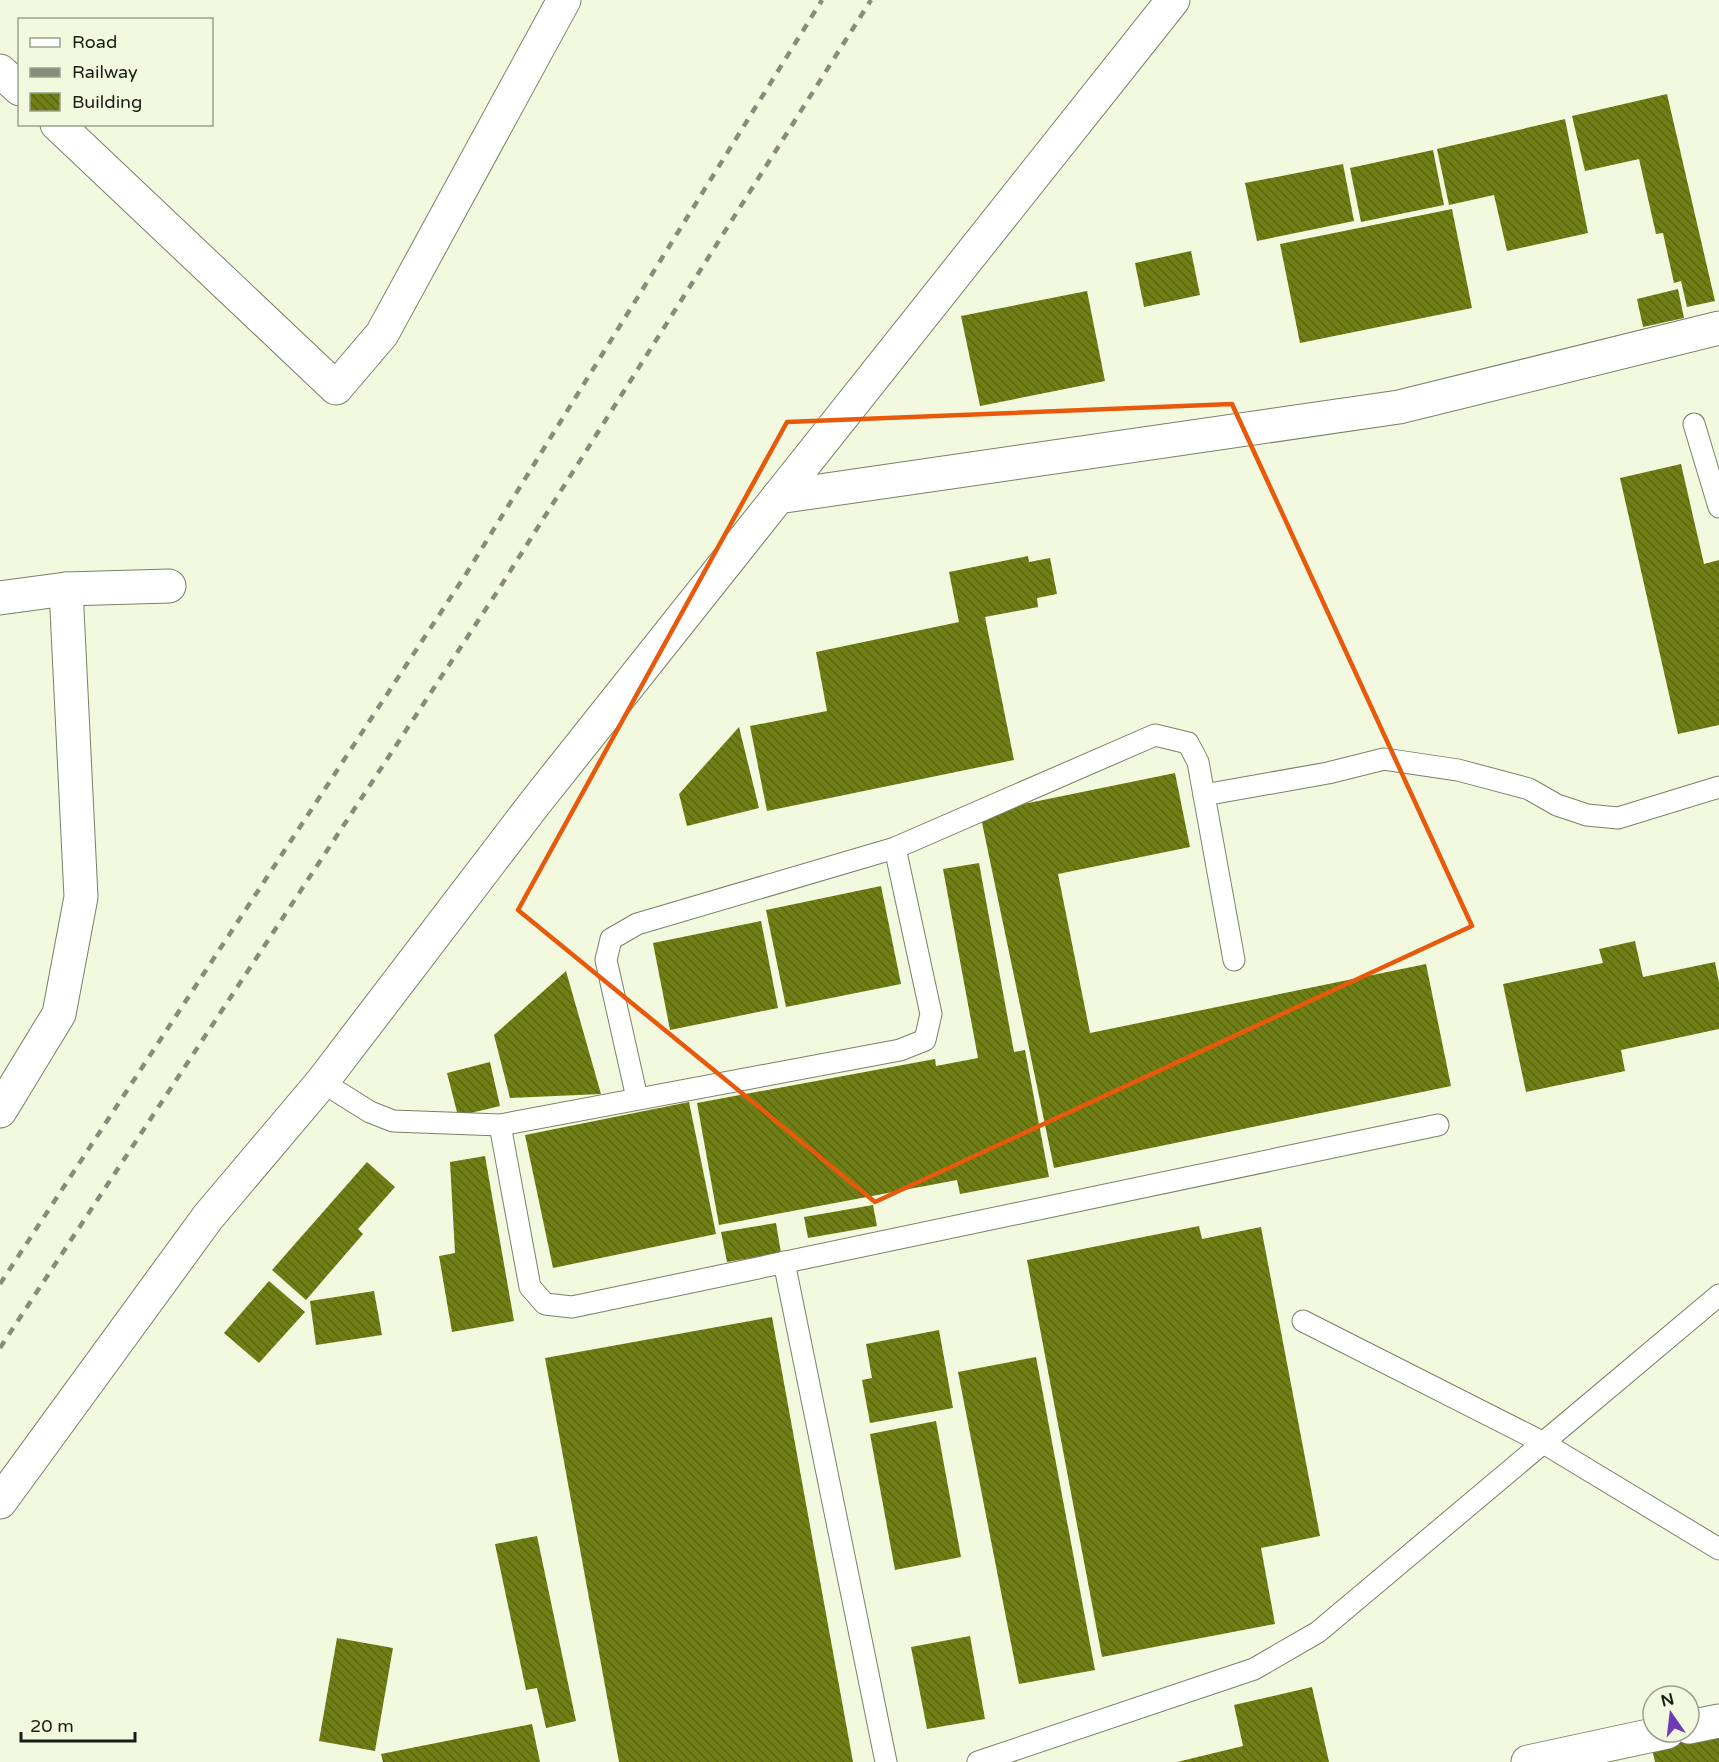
<svg xmlns="http://www.w3.org/2000/svg" width="1719" height="1762" font-family="'Varela Round',sans-serif">
  <style>
    .building { fill: url(#building-back-hatch) }
    .lines { fill: none; stroke-linecap: round; stroke-linejoin: round }
    .lane-casing { stroke: #7a8068; stroke-width: 23 }
    .street-casing { stroke: #7a8068; stroke-width: 35 }
    .lane { stroke: #fff; stroke-width: 21 }
    .street { stroke: #fff; stroke-width: 33 }
    .rail { stroke: #888d7b; stroke-width: 4.5; stroke-dasharray: 8 8; stroke-linecap: butt }
    .marked { fill: none; stroke: #e8590c; stroke-width: 4.5; stroke-linejoin: round }
  </style>
  <defs>
    <pattern id="building-back-hatch" width="6" height="6" patternUnits="userSpaceOnUse" patternTransform="scale(1.5)"><rect width="6" height="6" fill="#707f15"/><path d="M-1 5l2 2M0 0l6 6M5-1l2 2" fill="none" stroke="#5b6712"/></pattern>
  </defs>
  <rect width="100%" height="100%" fill="#f2f9de"/>
  <g class="building">
    <polygon points="1667,94 1715,301 1687,307 1681,281 1674,283 1663,233 1656,234 1639,159 1585,171 1572,116"/>
    <polygon points="1565,119 1588,233 1507,251 1494,195 1449,205 1437,149"/>
    <polygon points="1433,150 1444,205 1361,222 1350,168"/>
    <polygon points="1343,164 1354,221 1257,241 1245,183"/>
    <polygon points="1452,209 1472,308 1300,343 1280,244"/>
    <polygon points="1191,251 1200,295 1144,307 1135,263"/>
    <polygon points="1678,289 1684,318 1643,327 1637,299"/>
    <polygon points="1087,291 1105,381 980,406 961,316"/>
    <polygon points="1681,464 1704,564 1719,560 1719,725 1678,734 1620,478"/>
    <polygon points="1028,556 1029,562 1050,558 1057,594 1037,598 1038,607 985,617 1014,760 767,811 750,726 827,711 816,652 959,622 949,572"/>
    <polygon points="739,727 759,808 687,826 679,794"/>
    <polygon points="1175,773 1190,847 1058,874 1090,1033 1426,964 1451,1086 1054,1168 980,813"/>
    <polygon points="979,863 1014,1052 1025,1050 1049,1177 960,1194 957,1180 719,1225 697,1103 935,1059 936,1066 978,1058 943,869"/>
    <polygon points="881,886 901,984 786,1007 766,910"/>
    <polygon points="761,921 778,1008 670,1030 653,943"/>
    <polygon points="1635,941 1643,977 1715,962 1719,983 1719,1029 1621,1050 1625,1071 1526,1092 1503,984 1603,963 1599,949"/>
    <polygon points="566,971 601,1094 510,1098 494,1035"/>
    <polygon points="490,1062 500,1106 458,1116 447,1073"/>
    <polygon points="689,1102 716,1234 553,1268 525,1135"/>
    <polygon points="485,1156 514,1321 452,1332 439,1256 455,1253 450,1162"/>
    <polygon points="367,1162 395,1187 358,1229 363,1234 306,1300 272,1270"/>
    <polygon points="873,1205 877,1226 808,1238 804,1217"/>
    <polygon points="776,1223 781,1253 727,1262 721,1232"/>
    <polygon points="1199,1226 1202,1239 1261,1227 1320,1536 1261,1548 1275,1624 1102,1657 1027,1260"/>
    <polygon points="269,1281 305,1312 259,1363 224,1333"/>
    <polygon points="374,1291 382,1335 316,1345 310,1301"/>
    <polygon points="772,1317 853,1762 619,1762 545,1358"/>
    <polygon points="939,1330 953,1408 870,1423 862,1380 872,1378 866,1344"/>
    <polygon points="1036,1357 1095,1670 1019,1684 958,1372"/>
    <polygon points="936,1421 961,1557 895,1570 870,1434"/>
    <polygon points="537,1536 576,1721 546,1728 537,1688 526,1690 495,1544"/>
    <polygon points="970,1636 985,1719 927,1729 911,1647"/>
    <polygon points="337,1638 393,1648 375,1751 319,1741"/>
    <polygon points="1312,1687 1329,1762 1177,1762 1243,1746 1234,1705"/>
    <polygon points="532,1724 540,1762 383,1762 381,1754"/>
    <polygon points="1719,1726 1719,1762 1655,1762 1650,1741"/>
  </g>
  <g class="lines">
    <g class="lane-casing">
      <g id="lane">
        <polyline points="1694,424 1719,507"/>
        <polyline points="1204,795 1328,773 1384,759 1458,770 1529,789 1557,805 1587,815 1618,818 1719,787"/>
        <polyline points="322,1082 370,1112 393,1121 500,1125 900,1050 925,1040 931,1014 895,848"/>
        <polyline points="637,1098 606,960 611,939 637,924 895,848 1155,735 1188,743 1198,762 1234,960"/>
        <polyline points="500,1125 530,1287 545,1304 572,1307 1438,1125"/>
        <polyline points="784,1262 886,1762"/>
        <polyline points="1303,1321 1542,1442 1719,1549"/>
        <polyline points="978,1762 1254,1669 1318,1632 1719,1295"/>
      </g>
    </g>
    <g class="street-casing">
      <g id="street">
        <polyline points="0,71 20,89"/>
        <polyline points="57,124 336,388 382,334 564,0"/>
        <polyline points="778,497 1399,407 1719,328"/>
        <polyline points="0,598 66,589 169,586"/>
        <polyline points="0,1111 59,1014 81,897 66,589"/>
        <polyline points="0,1502 208,1217 322,1082 535,803 1173,0"/>
        <polyline points="1689,1727 1719,1721"/>
        <polyline points="1528,1762 1667,1732"/>
      </g>
    </g>
    <use href="#lane" class="lane"/>
    <use href="#street" class="street"/>
    <g class="rail">
      <polyline points="0,1284 466,574 822,0"/>
      <polyline points="0,1348 497,592 871,0"/>
    </g>
  </g>
  <path class="marked" d="M 1232,404 L 1472,926 L 875,1202 L 518,910 L 787,422 Z"/>
  <rect x="18" y="18" width="195" height="108" fill="#f2f9de" stroke="#9ca18d" stroke-width="1.5"/>
  <rect x="30" y="38" width="30" height="9" fill="#ffffff" stroke="#9ca18d" stroke-width="1.5"/>
  <text x="72" y="48" font-size="18" fill="#1b1d14">Road</text>
  <rect x="30" y="68" width="30" height="9" fill="#888d7b" stroke="#9ca18d" stroke-width="1.5"/>
  <text x="72" y="78" font-size="18" fill="#1b1d14">Railway</text>
  <rect x="30" y="93" width="30" height="18" fill="url(#building-back-hatch)" stroke="#9ca18d" stroke-width="1.5"/>
  <text x="72" y="108" font-size="18" fill="#1b1d14">Building</text>
  <g transform="translate(1671 1714) rotate(346)"><circle r="28" fill="#f2f9de" stroke="#9ca18d" stroke-width="1.5"/>
  <path d="M0-4.5L10 22L0 15L-10 22Z" fill="#6d3cb4"/>
  <text y="-9" font-size="16" font-weight="bold" text-anchor="middle" fill="#1b1d14">N</text>
  </g>
  <path d="M21 1732v9h114v-9" fill="none" stroke="#1b1d14" stroke-width="3"/>
  <text x="30" y="1732" font-size="18" fill="#1b1d14" stroke="#f2f9de" stroke-width="4.5" paint-order="stroke">20 m</text>
</svg>
